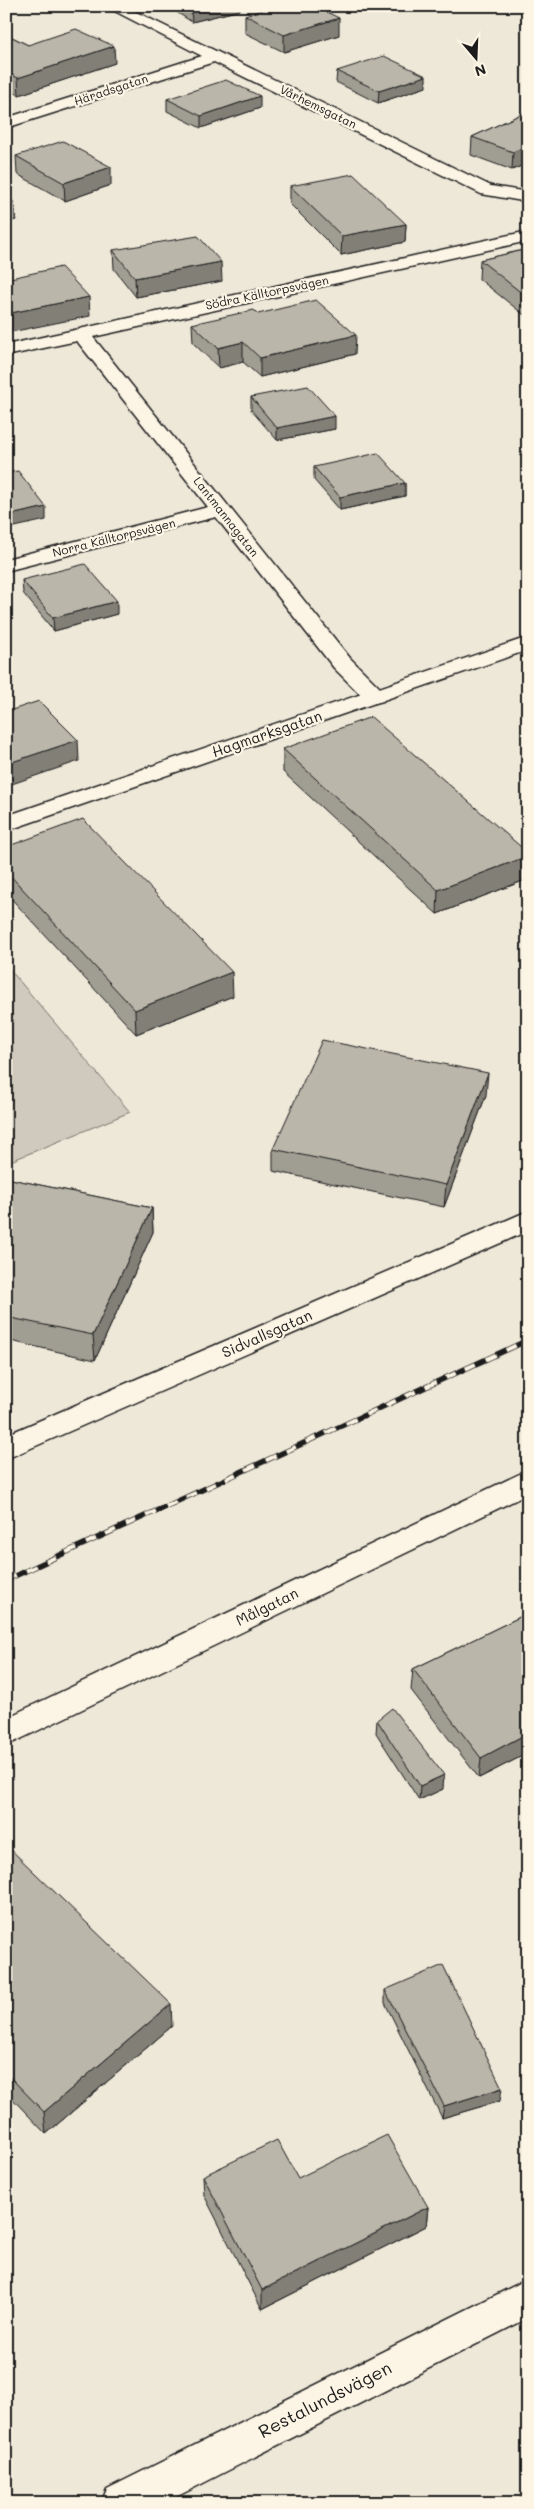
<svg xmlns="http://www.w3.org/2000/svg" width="534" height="2509" font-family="Mali,sans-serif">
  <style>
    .green { fill: #cfcabd; stroke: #76736c }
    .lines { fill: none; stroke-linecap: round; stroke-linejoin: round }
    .minor-casing { stroke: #1c1c1c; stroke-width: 3 }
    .tertiary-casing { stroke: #1c1c1c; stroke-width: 3 }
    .minor { fill: #fcf5e5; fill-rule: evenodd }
    .tertiary { fill: #fcf5e5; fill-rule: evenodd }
    .rail-casing { stroke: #1c1c1c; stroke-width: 5.5 }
    .rail { stroke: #fcf5e5; stroke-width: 4; stroke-dasharray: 11; stroke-linecap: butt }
    .wall { fill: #a09d92; stroke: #1c1c1c }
    .shaded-wall { fill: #827f77; stroke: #1c1c1c }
    .building { fill: #bab6aa; stroke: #1c1c1c }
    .labels { text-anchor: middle; stroke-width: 4.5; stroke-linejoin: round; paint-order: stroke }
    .far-street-label { font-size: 12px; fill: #1c1c1c; stroke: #fcf5e5 }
    .street-label { font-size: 15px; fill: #1c1c1c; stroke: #fcf5e5 }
    .near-street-label { font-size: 18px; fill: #1c1c1c; stroke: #fcf5e5 }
  </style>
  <rect width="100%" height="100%" fill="#eee8d9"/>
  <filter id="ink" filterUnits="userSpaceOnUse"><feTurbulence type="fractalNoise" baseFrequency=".02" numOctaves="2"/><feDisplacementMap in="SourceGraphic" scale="10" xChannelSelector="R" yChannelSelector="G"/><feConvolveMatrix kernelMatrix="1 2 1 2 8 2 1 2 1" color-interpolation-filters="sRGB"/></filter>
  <g filter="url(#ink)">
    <polygon class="green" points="6,965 130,1112 6,1163"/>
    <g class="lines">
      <g class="minor-casing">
        <g id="minor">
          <polygon points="105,6 124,6 491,186 528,192 528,202 481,194 214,62 6,128 6,118 202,56"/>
          <polygon points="528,231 528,241 93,337 350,658 383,691 386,696 383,701 375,703 367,701 334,668 216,517 6,571 6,559 208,507 77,341 6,356 6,345"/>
          <polygon points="528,1211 528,1231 6,1459 6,1435"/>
          <polygon points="528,1470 528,1494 6,1746 6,1718"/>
          <polygon points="528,2279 528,2318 164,2503 101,2503 107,2489"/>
        </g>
      </g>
      <g class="tertiary-casing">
        <polygon id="tertiary" points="528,637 528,650 6,831 6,816"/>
      </g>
      <use href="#minor" class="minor"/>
      <use href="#tertiary" class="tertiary"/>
      <g class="rail-casing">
        <polyline id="rail" points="6,1580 528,1340"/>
      </g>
      <use href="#rail" class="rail"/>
    </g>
    <g class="wall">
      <polygon points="170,6 240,6 240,10 192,22 170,8"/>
      <polygon points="245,15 339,35 284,52 245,33"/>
      <polygon points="6,34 28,45 115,63 19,95 6,89"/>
      <polygon points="337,71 426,87 378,103 336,82"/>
      <polygon points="167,99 260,108 201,128 167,111"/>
      <polygon points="528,111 528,163 512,170 471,155 472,137"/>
      <polygon points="16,156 111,185 65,201 17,174"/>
      <polygon points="290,186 406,224 405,242 341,255 290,204"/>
      <polygon points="528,249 528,318 479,279 480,260"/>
      <polygon points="113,250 222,281 136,297 114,269"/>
      <polygon points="258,314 355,354 260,377 243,362 219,368 193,343 192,324"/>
      <polygon points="251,397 335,429 277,440 251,410"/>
      <polygon points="314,467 405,483 405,496 340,510 314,480"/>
      <polygon points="22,580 117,614 54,631 23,593"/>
      <polygon points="283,749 528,853 528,879 437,914 283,772"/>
      <polygon points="6,847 233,996 136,1034 6,893"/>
      <polygon points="486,1095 444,1207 273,1171 273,1149"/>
      <polygon points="6,1178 152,1208 153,1232 95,1360 6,1340"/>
      <polygon points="528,1613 528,1753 479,1778 411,1690 413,1669"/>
      <polygon points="377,1720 443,1789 419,1800 376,1733"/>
      <polygon points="6,1847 172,2026 46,2134 6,2092"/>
      <polygon points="385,1990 500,2101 442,2118 385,2003"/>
      <polygon points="203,2176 428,2207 426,2226 262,2309 204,2195"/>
    </g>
    <g class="shaded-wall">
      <polygon points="209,6 240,6 240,10 192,22 191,10"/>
      <polygon points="339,18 339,35 284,52 284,35"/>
      <polygon points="114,46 115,63 19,95 18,78"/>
      <polygon points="426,76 426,87 378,103 379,91"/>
      <polygon points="260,96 260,108 201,128 201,116"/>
      <polygon points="528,145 528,163 512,170 513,152"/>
      <polygon points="111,167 111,185 65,201 64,183"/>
      <polygon points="14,202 16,220 6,223 6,204"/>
      <polygon points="406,224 405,242 341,255 342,236"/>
      <polygon points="221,262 222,281 136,297 135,278"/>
      <polygon points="89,297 90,316 6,333 6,314"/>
      <polygon points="356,335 355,354 260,377 260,358"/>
      <polygon points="243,342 243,362 219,368 218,348"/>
      <polygon points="335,416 335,429 277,440 277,428"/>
      <polygon points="405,483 405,496 340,510 340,497"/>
      <polygon points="46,507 46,520 6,529 6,516"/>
      <polygon points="117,601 117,614 54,631 53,618"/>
      <polygon points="78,740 79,761 6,786 6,764"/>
      <polygon points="528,856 528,879 437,914 438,890"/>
      <polygon points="232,972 233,996 136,1034 135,1010"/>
      <polygon points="488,1073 486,1095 444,1207 446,1185"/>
      <polygon points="152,1208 153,1232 95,1360 93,1335"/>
      <polygon points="528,1733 528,1753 479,1778 481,1758"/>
      <polygon points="444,1775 443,1789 419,1800 420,1786"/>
      <polygon points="171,2004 172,2026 46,2134 44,2112"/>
      <polygon points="502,2088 500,2101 442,2118 444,2106"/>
      <polygon points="428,2207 426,2226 262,2309 262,2290"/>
    </g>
    <g class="building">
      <polygon points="185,6 209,6 191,10"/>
      <polygon points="275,6 314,6 339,18 284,35 245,15"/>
      <polygon points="76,29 114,46 18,78 6,72 6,34 28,45"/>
      <polygon points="384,56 426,76 379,91 337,71"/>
      <polygon points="226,80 260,96 201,116 167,99"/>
      <polygon points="528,111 528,145 513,152 472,137"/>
      <polygon points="63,141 111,167 64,183 16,156"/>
      <polygon points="353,174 406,224 342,236 290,186"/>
      <polygon points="6,197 14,202 6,204"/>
      <polygon points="198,236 221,262 135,278 113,250"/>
      <polygon points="528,249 528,298 480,260"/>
      <polygon points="61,267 89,297 6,314 6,279"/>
      <polygon points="316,300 356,335 260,358 243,342 218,348 192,324 254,310 258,314"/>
      <polygon points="308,386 335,416 277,428 251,397"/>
      <polygon points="378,453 405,483 340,497 314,467"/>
      <polygon points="18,471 46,507 6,516 6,473"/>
      <polygon points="85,564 117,601 53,618 22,580"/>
      <polygon points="39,701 78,740 6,764 6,712"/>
      <polygon points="371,717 528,853 528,856 438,890 283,749"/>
      <polygon points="83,819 232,972 135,1010 6,871 6,847"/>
      <polygon points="322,1040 488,1073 446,1185 273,1149"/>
      <polygon points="6,1178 152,1208 93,1335 6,1317"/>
      <polygon points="528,1613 528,1733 481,1758 413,1669"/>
      <polygon points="392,1708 444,1775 420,1786 377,1720"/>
      <polygon points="7,1846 171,2004 44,2112 6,2073 6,1847"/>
      <polygon points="443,1965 502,2088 444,2106 385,1990"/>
      <polygon points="387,2135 428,2207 262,2290 203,2176 277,2140 298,2178"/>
      <polygon points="528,2494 528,2503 512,2503"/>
    </g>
  </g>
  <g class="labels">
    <g class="far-street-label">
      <text transform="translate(111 90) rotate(-18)" y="4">Häradsgatan</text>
      <text transform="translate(318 107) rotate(26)" y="4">Vårhemsgatan</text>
      <text transform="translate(267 293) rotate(-12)" y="4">Södra Källtorpsvägen</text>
      <text transform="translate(226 517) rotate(52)" y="4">Lantmannagatan</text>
      <text transform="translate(114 538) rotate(-14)" y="4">Norra Källtorpsvägen</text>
    </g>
    <g class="street-label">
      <text transform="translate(267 734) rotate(-19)" y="5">Hagmarksgatan</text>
      <text transform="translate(267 1334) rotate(-24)" y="5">Sidvallsgatan</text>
      <text transform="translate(267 1607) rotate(-26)" y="5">Målgatan</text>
    </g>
    <g class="near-street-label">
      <text transform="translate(325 2400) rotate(-27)" y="6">Restalundsvägen</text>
    </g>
  </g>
  <rect width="534" height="2509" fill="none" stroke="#fcf5e5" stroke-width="25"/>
  <rect x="12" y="12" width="509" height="2484" fill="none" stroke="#1c1c1c" stroke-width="2" filter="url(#ink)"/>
  <g transform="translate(476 58) rotate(161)" stroke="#fcf5e5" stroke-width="4" paint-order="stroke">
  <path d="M0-4L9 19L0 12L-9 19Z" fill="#1c1c1c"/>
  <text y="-8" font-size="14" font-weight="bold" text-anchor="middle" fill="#1c1c1c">N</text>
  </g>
</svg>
